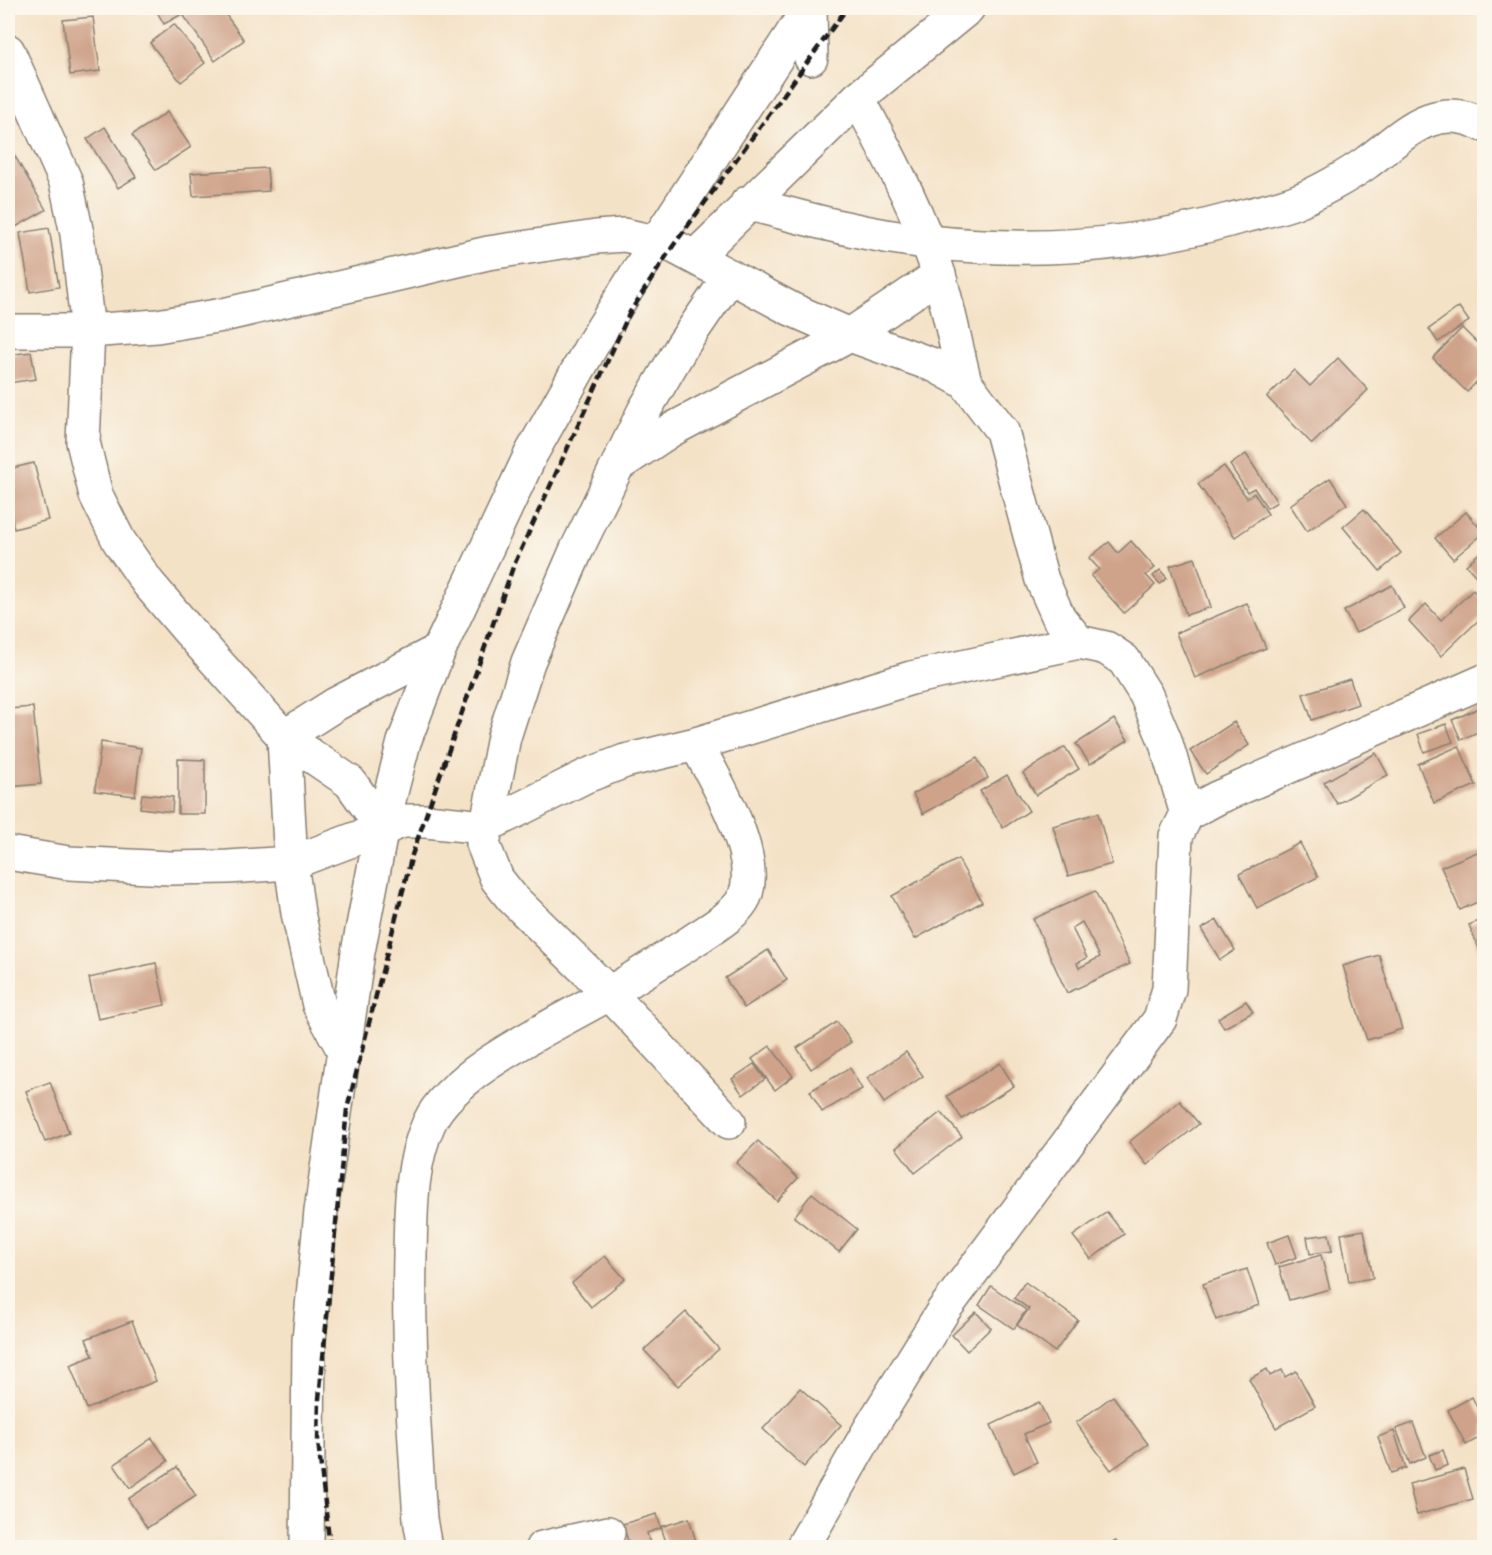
<svg xmlns="http://www.w3.org/2000/svg" width="1492" height="1555" font-family="Cardo,serif">
  <style>
    .building { fill: #cfa38a; fill-rule: evenodd }
    .lines { fill: none; stroke-linecap: round; stroke-linejoin: round }
    .minor-casing { stroke: #887f72; stroke-width: 36 }
    .minor { stroke: #fff; stroke-width: 33 }
    .rail { stroke: #1c1c1c; stroke-width: 4.5; stroke-dasharray: 9 4.5; stroke-linecap: butt }
  </style>
  <rect width="100%" height="100%" fill="#fbf7ec"/>
  <filter id="ink" filterUnits="userSpaceOnUse"><feTurbulence type="fractalNoise" baseFrequency=".0167" numOctaves="2"/><feDisplacementMap in="SourceGraphic" scale="12" xChannelSelector="R" yChannelSelector="G"/><feConvolveMatrix kernelMatrix="1 2 1 2 8 2 1 2 1" color-interpolation-filters="sRGB"/></filter>
  <filter id="wash" filterUnits="userSpaceOnUse"><feTurbulence type="fractalNoise" baseFrequency=".008" numOctaves="4" result="noise"/><feDisplacementMap in="SourceGraphic" scale="24" xChannelSelector="R" yChannelSelector="G"/><feGaussianBlur stdDeviation="1.35" result="paint"/><feColorMatrix in="noise" values="0 0 0 0 0 0 0 0 0 0 0 0 0 0 0 0 0 1.4 0 .05"/><feComposite in="paint" operator="in"/></filter>
  <g filter="url(#wash)">
    <rect width="100%" height="100%" fill="#f4e2c7"/>
    <g id="blocks">
      <g class="building">
        <polygon points="155,8 193,8 164,24"/>
        <polygon points="196,8 221,8 244,40 215,61 184,16"/>
        <polygon points="93,17 100,71 70,75 63,20"/>
        <polygon points="174,24 205,63 181,82 150,43"/>
        <polygon points="167,112 191,147 156,170 132,135"/>
        <polygon points="105,127 136,177 118,188 87,139"/>
        <polygon points="12,151 46,210 14,228 8,217 8,154"/>
        <polygon points="267,168 269,191 193,196 191,173"/>
        <polygon points="49,228 59,287 30,292 20,233"/>
        <polygon points="1459,307 1469,321 1438,342 1429,329"/>
        <polygon points="1462,328 1484,350 1484,374 1467,392 1433,358"/>
        <polygon points="31,352 36,379 8,383 8,355"/>
        <polygon points="1338,358 1368,390 1312,444 1267,397 1294,370 1310,386"/>
        <polygon points="1246,454 1277,502 1267,508 1254,488 1247,492 1230,465"/>
        <polygon points="34,463 48,520 14,529 8,500 8,469"/>
        <polygon points="1224,466 1247,498 1254,493 1268,514 1235,537 1198,484"/>
        <polygon points="1330,478 1347,504 1307,531 1290,505"/>
        <polygon points="1364,509 1401,553 1380,571 1343,527"/>
        <polygon points="1466,512 1484,533 1453,559 1435,538"/>
        <polygon points="1131,541 1155,568 1146,575 1155,585 1124,613 1091,576 1099,569 1089,558 1109,542 1118,553"/>
        <polygon points="1484,549 1484,582 1482,583 1466,565"/>
        <polygon points="1195,558 1211,607 1186,615 1170,566"/>
        <polygon points="1160,570 1167,578 1160,584 1153,576"/>
        <polygon points="1392,585 1404,608 1356,633 1344,611"/>
        <polygon points="1473,590 1484,602 1484,615 1441,656 1409,621 1426,604 1441,620"/>
        <polygon points="1247,603 1266,648 1195,678 1176,633"/>
        <polygon points="1350,679 1358,704 1312,720 1303,694"/>
        <polygon points="1484,706 1484,729 1461,740 1452,720"/>
        <polygon points="33,707 41,784 8,787 8,709"/>
        <polygon points="1114,719 1128,740 1090,764 1076,744"/>
        <polygon points="1234,722 1249,745 1206,774 1190,751"/>
        <polygon points="1446,724 1453,742 1424,752 1418,734"/>
        <polygon points="101,742 141,748 135,796 95,791"/>
        <polygon points="1459,746 1476,785 1434,803 1418,764"/>
        <polygon points="1065,747 1079,769 1036,795 1023,773"/>
        <polygon points="1376,753 1388,775 1337,804 1324,782"/>
        <polygon points="977,758 988,778 923,814 913,794"/>
        <polygon points="178,759 205,760 205,814 178,814"/>
        <polygon points="1007,775 1029,811 1003,828 980,791"/>
        <polygon points="142,794 173,797 172,812 140,808"/>
        <polygon points="1098,813 1112,864 1068,876 1053,826"/>
        <polygon points="1300,843 1318,877 1257,908 1239,874"/>
        <polygon points="1482,850 1484,855 1484,899 1460,910 1441,867"/>
        <polygon points="958,859 982,902 915,939 892,896"/>
        <path d="M 1095,891 L 1130,964 L 1067,993 L 1033,919 ZM 1082,922 L 1100,957 L 1079,968 L 1077,963 L 1087,958 L 1072,928 Z"/>
        <polygon points="8,915 13,948 8,948"/>
        <polygon points="1484,919 1484,960 1469,925"/>
        <polygon points="1217,920 1235,950 1220,960 1201,929"/>
        <polygon points="768,950 787,980 744,1008 725,978"/>
        <polygon points="1379,955 1402,1029 1367,1040 1343,966"/>
        <polygon points="156,963 165,1005 98,1019 89,978"/>
        <polygon points="1246,1001 1253,1012 1224,1028 1218,1018"/>
        <polygon points="837,1022 851,1042 811,1069 797,1048"/>
        <polygon points="770,1046 793,1076 775,1090 752,1059"/>
        <polygon points="906,1052 923,1076 884,1103 867,1078"/>
        <polygon points="1000,1063 1014,1086 962,1119 947,1096"/>
        <polygon points="754,1064 765,1079 743,1095 732,1079"/>
        <polygon points="850,1068 862,1089 822,1112 810,1091"/>
        <polygon points="50,1082 69,1133 45,1142 26,1091"/>
        <polygon points="1180,1101 1199,1124 1147,1165 1129,1142"/>
        <polygon points="941,1112 962,1137 915,1173 896,1148"/>
        <polygon points="758,1141 798,1178 777,1201 736,1163"/>
        <polygon points="812,1193 857,1229 839,1252 794,1217"/>
        <polygon points="1107,1212 1124,1234 1091,1259 1073,1236"/>
        <polygon points="1364,1230 1373,1278 1349,1282 1341,1234"/>
        <polygon points="1329,1234 1332,1251 1310,1254 1307,1237"/>
        <polygon points="1289,1235 1297,1257 1275,1265 1267,1243"/>
        <polygon points="1321,1255 1330,1289 1289,1300 1279,1267"/>
        <polygon points="605,1256 625,1279 591,1307 572,1283"/>
        <polygon points="1247,1269 1259,1305 1216,1320 1203,1284"/>
        <polygon points="1025,1282 1078,1320 1055,1352 1017,1325 1029,1309 1014,1298"/>
        <polygon points="991,1286 1026,1310 1014,1329 979,1305"/>
        <polygon points="686,1312 719,1349 678,1386 644,1350"/>
        <polygon points="976,1312 991,1328 967,1351 952,1335"/>
        <polygon points="132,1321 156,1381 87,1409 70,1365 93,1356 86,1339"/>
        <polygon points="1267,1369 1270,1376 1282,1370 1285,1377 1296,1371 1315,1406 1276,1428 1249,1379"/>
        <polygon points="800,1388 841,1425 804,1467 763,1429"/>
        <polygon points="1113,1396 1148,1444 1111,1470 1076,1423"/>
        <polygon points="1472,1397 1484,1421 1484,1435 1466,1445 1448,1410"/>
        <polygon points="1039,1402 1049,1423 1024,1434 1037,1462 1014,1473 991,1425"/>
        <polygon points="1413,1423 1426,1457 1410,1464 1396,1429"/>
        <polygon points="1394,1431 1406,1468 1391,1473 1378,1437"/>
        <polygon points="152,1438 168,1461 130,1488 114,1465"/>
        <polygon points="1443,1450 1448,1465 1435,1470 1429,1455"/>
        <polygon points="177,1467 196,1496 147,1528 128,1499"/>
        <polygon points="1464,1469 1473,1499 1417,1515 1409,1484"/>
        <polygon points="657,1514 661,1528 647,1533 651,1548 630,1548 623,1524"/>
        <polygon points="689,1518 698,1548 668,1548 661,1527"/>
        <polygon points="1116,1541 1118,1548 1100,1548 1100,1547"/>
      </g>
    </g>
  </g>
  <g filter="url(#ink)">
    <use href="#blocks" fill-opacity="0" stroke="#887f72" stroke-width="1.5"/>
    <g class="lines">
      <g class="minor-casing">
        <g id="minor">
          <polyline points="810,8 811,58"/>
          <polyline points="8,51 66,182 77,234 88,331 83,442 96,495 119,541 148,583 188,630 284,737 350,782 382,827"/>
          <path d="M 858,98 C 888,155 920,213 939,275 C 949,310 956,347 965,382"/>
          <path d="M 747,203 C 807,219 867,236 929,242 C 1030,253 1131,247 1229,220 C 1250,214 1274,210 1295,202 C 1316,194 1348,176 1366,163 C 1405,134 1434,99 1484,125"/>
          <polyline points="695,257 858,98 968,8"/>
          <polyline points="8,331 88,331 157,326 223,315 488,253 596,237 624,235 673,246 791,309 850,335 936,366 965,382 1002,431 1042,580 1059,618 1079,642 1106,648 1124,660 1146,695 1165,740 1187,814"/>
          <polyline points="618,465 671,430 850,335 939,275"/>
          <polyline points="8,853 69,863 170,868 228,867 291,863 403,821 426,821 484,827 586,776 625,761 696,744 911,678 1079,642"/>
          <polyline points="343,1049 319,1005 298,913 291,863 284,737 336,704 439,650"/>
          <polyline points="729,1122 609,993 512,898 497,879 483,844 504,737 528,662 576,551 644,411 682,346 730,276"/>
          <polyline points="307,1548 309,1340 321,1211 358,952 382,827 404,742 439,650 531,454 592,345 657,241 809,8"/>
          <path d="M 425,1548 L 420,1519 C 414,1431 408,1343 410,1255 C 411,1211 410,1164 429,1123 C 453,1070 560,1023 610,993 C 637,976 664,959 691,942 C 707,931 737,915 745,896 C 761,855 715,779 696,744"/>
          <polyline points="542,1548 608,1533"/>
          <polyline points="802,1548 870,1429 943,1311 1160,1019 1169,989 1176,836 1187,814 1217,798 1484,681"/>
        </g>
      </g>
      <use href="#minor" class="minor"/>
      <polyline class="rail" points="330,1548 318,1441 319,1399 347,1109 412,855 513,567 630,312 673,246 847,8"/>
    </g>
  </g>
  <rect width="1492" height="1555" fill="none" stroke="#fbf7ec" stroke-width="30"/>
</svg>
